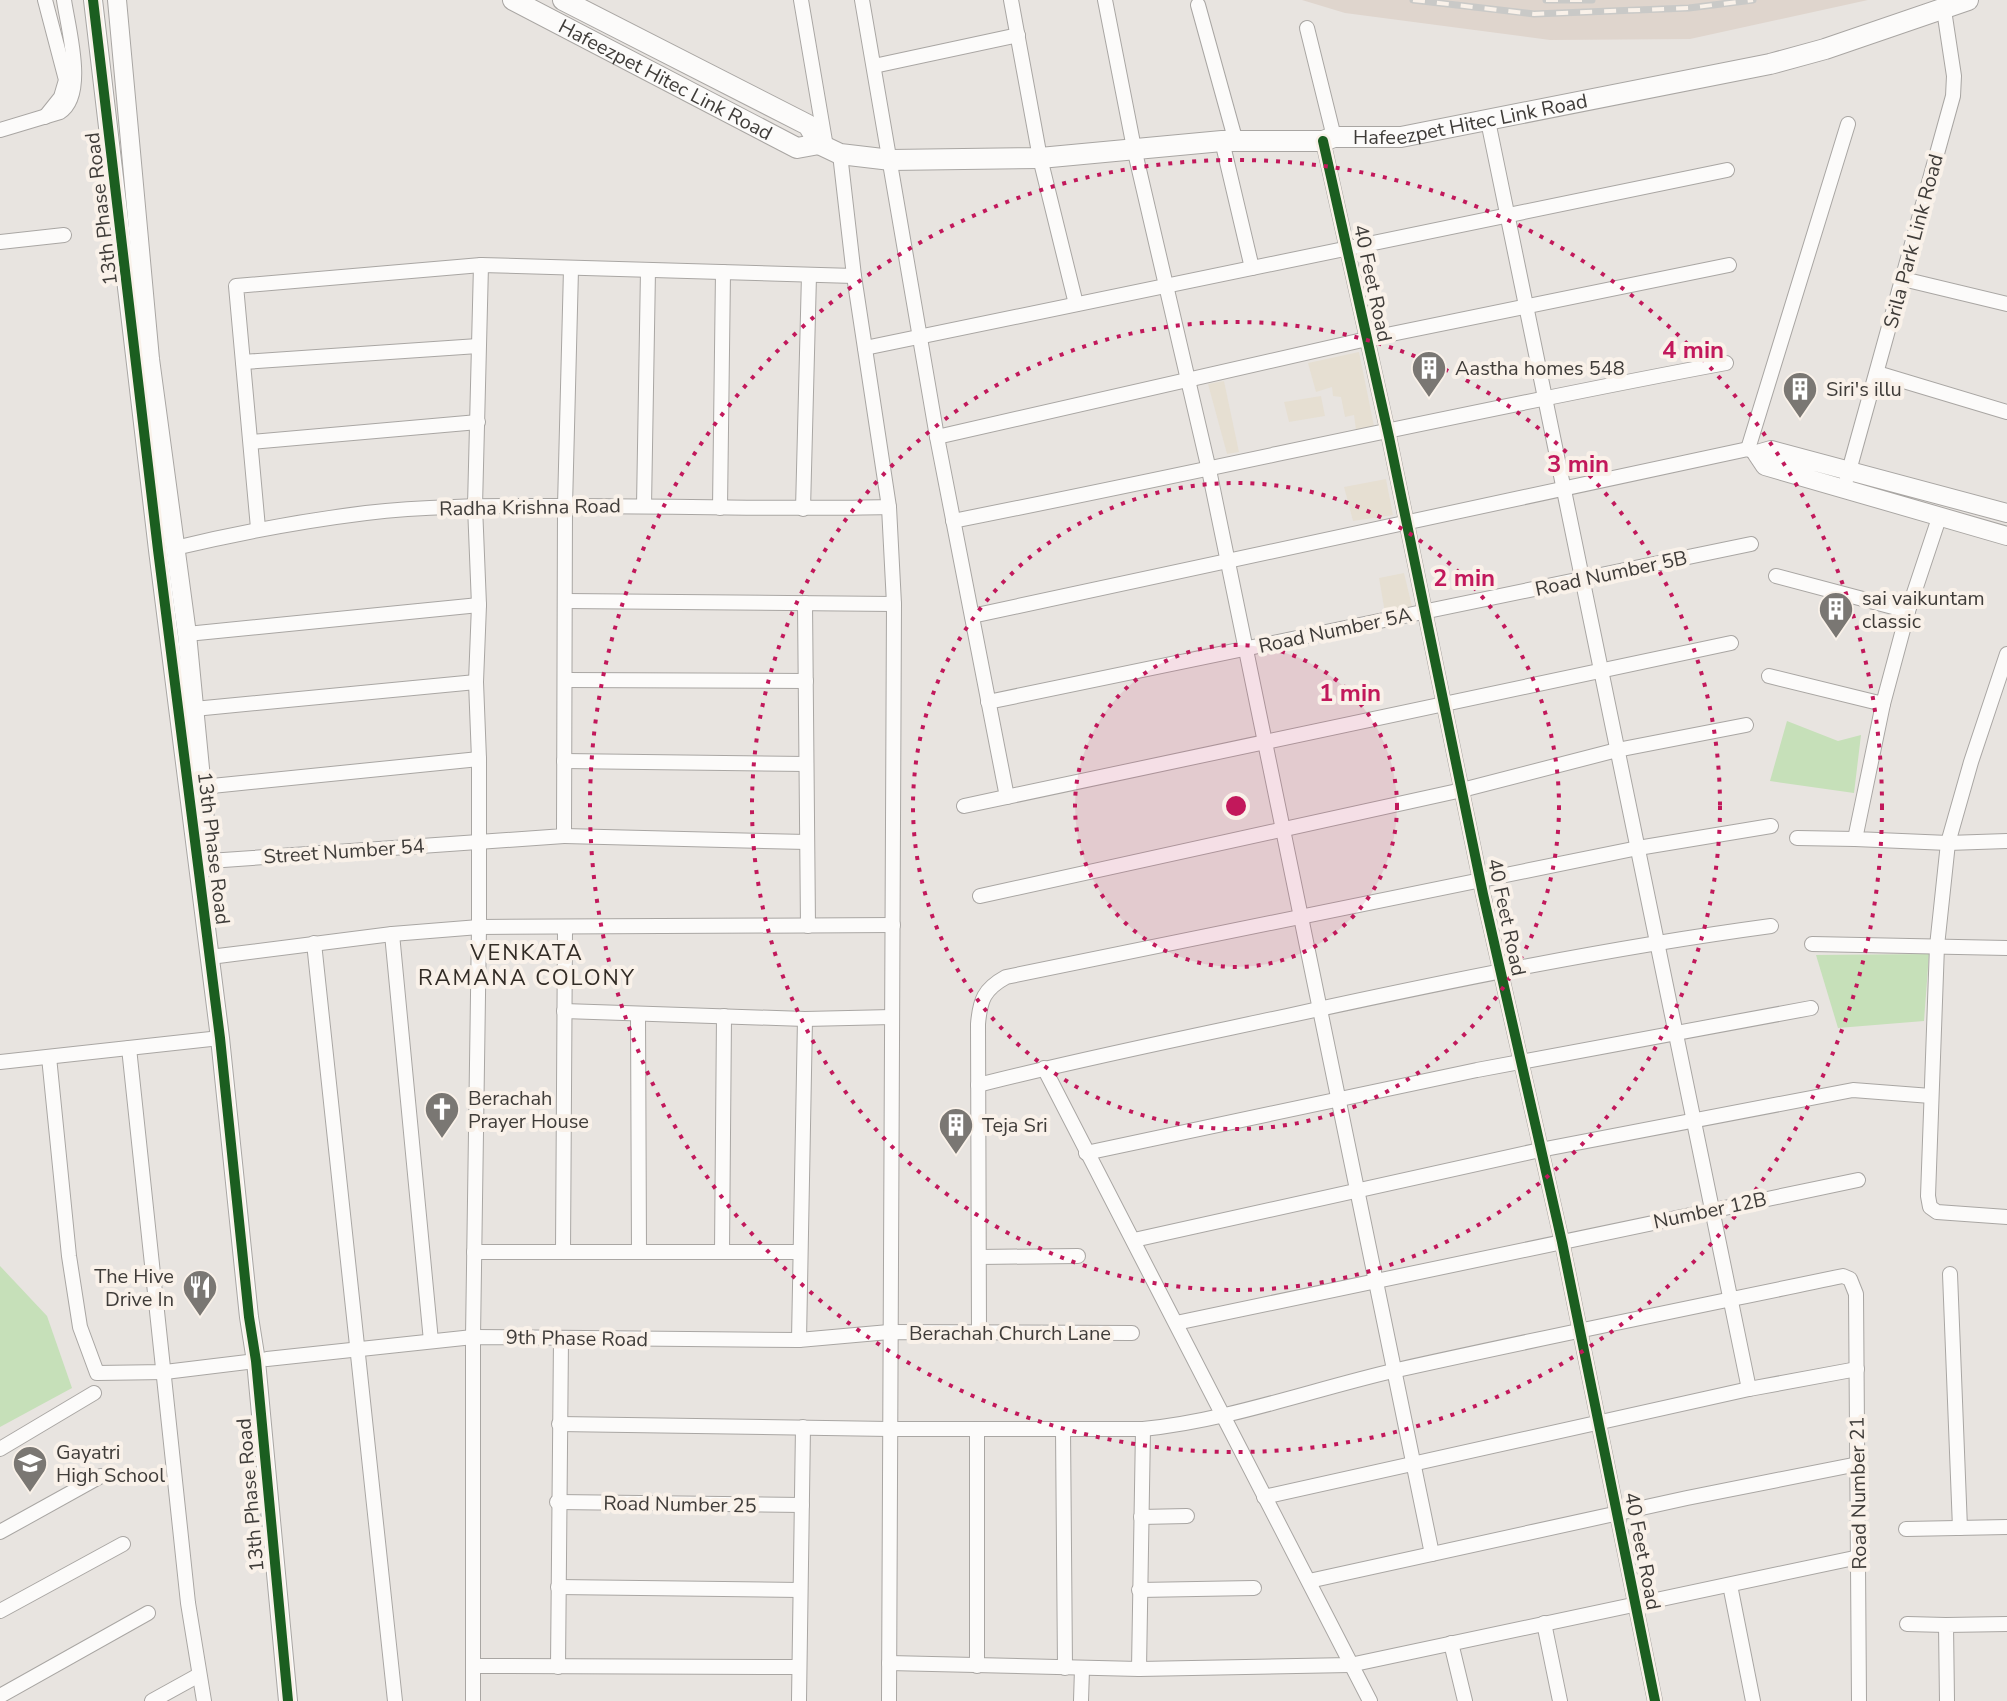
<svg xmlns="http://www.w3.org/2000/svg" width="2007" height="1701" font-family="'Nunito Sans',sans-serif">
  <style>
    .built { fill: #dfd5cd }
    .industrial { fill: #e6dfd2 }
    .green { fill: #c6e0b9 }
    .lines { fill: none; stroke-linecap: round; stroke-linejoin: round }
    .minor-casing { stroke: #a9a6a3; stroke-width: 16 }
    .tertiary-casing { stroke: #a9a6a3; stroke-width: 20 }
    .secondary-casing { stroke: #a9a6a3; stroke-width: 22 }
    .minor { stroke: #fcfbfa; stroke-width: 14 }
    .tertiary { stroke: #fcfbfa; stroke-width: 18 }
    .secondary { stroke: #fcfbfa; stroke-width: 20 }
    .rail-casing { stroke: #c9c9c7; stroke-width: 7 }
    .rail { stroke: #f9f1e9; stroke-width: 4; stroke-dasharray: 12; stroke-linecap: butt }
    .cycleway-casing { stroke: #f9f1e9; stroke-width: 15 }
    .cycleway { stroke: #1b5e20; stroke-width: 10 }
    .ring { fill: none; stroke: #c2185b; stroke-width: 4; stroke-dasharray: 4 8 }
    .labels { text-anchor: middle; stroke-width: 8; stroke-linejoin: round; paint-order: stroke }
    .street-label { font-size: 20px; fill: #3f3c39; stroke: #f9f1e9 }
    .poi-label { font-size: 20px; fill: #3f3c39; stroke: #f9f1e9; text-anchor: start }
    .neighbourhood-label { font-size: 22px; letter-spacing: 2px; fill: #322c26; stroke: #f9f1e9 }
    .centre { fill: #c2185b; stroke: #f9f1e9; stroke-width: 4 }
    .ring-label { font-size: 24px; text-anchor: middle; font-weight: bold; fill: #c2185b; stroke: #f9f1e9; stroke-width: 8; stroke-linejoin: round; paint-order: stroke }
  </style>
  <rect width="100%" height="100%" fill="#e8e4e0"/>
  <polygon class="built" points="1302,0 1868,0 1690,39 1550,40 1345,13"/>
  <g class="industrial">
    <polygon points="1359,352 1374,426 1356,430 1354,415 1345,417 1341,397 1333,396 1332,387 1316,392 1308,363"/>
    <polygon points="1224,381 1239,452 1227,454 1208,384"/>
    <polygon points="1321,396 1325,416 1289,422 1284,402"/>
    <polygon points="1386,479 1393,515 1353,521 1344,487"/>
    <polygon points="1404,573 1412,606 1385,613 1379,578"/>
  </g>
  <g class="green">
    <polygon points="1787,721 1838,741 1861,735 1854,793 1770,781"/>
    <polygon points="1929,954 1924,1021 1838,1028 1816,955"/>
    <polygon points="0,1266 47,1316 72,1388 0,1427"/>
  </g>
  <g class="lines">
    <g class="minor-casing">
      <g id="minor">
        <polyline points="801,0 826,147"/>
        <polyline points="862,0 937,437 1007,797"/>
        <polyline points="1011,0 1040,158 1076,304"/>
        <polyline points="1105,0 1134,148 1209,470 1432,1554"/>
        <polyline points="1198,5 1236,142"/>
        <polyline points="1307,28 1334,137"/>
        <polyline points="874,66 1018,35"/>
        <polyline points="45,117 61,97 66,80 45,0"/>
        <polyline points="1488,121 1749,1389"/>
        <path d="M 0,130 L 60,112 C 87,95 68,28 64,0"/>
        <polyline points="1222,141 1252,268"/>
        <polyline points="1323,141 1389,437 1483,894 1562,1242 1655,1701"/>
        <polyline points="840,154 854,276 889,507 894,604 889,1701"/>
        <polyline points="0,242 64,235"/>
        <polyline points="1903,279 2007,304"/>
        <polyline points="865,348 1727,170"/>
        <polyline points="243,362 478,346"/>
        <polyline points="1877,373 2007,412"/>
        <polyline points="937,437 1367,339 1729,265"/>
        <polyline points="251,442 478,422"/>
        <polyline points="1748,449 1848,124"/>
        <polyline points="1847,478 1953,96 1954,76 1944,10"/>
        <polyline points="644,506 648,270"/>
        <polyline points="720,508 723,272"/>
        <polyline points="803,509 809,275"/>
        <polyline points="1939,518 1908,611 1883,704 1855,839 1948,843 2007,841"/>
        <path d="M 953,521 C 1211,470 1467,411 1726,363"/>
        <polyline points="258,528 236,286 481,265 854,276"/>
        <path d="M 175,548 C 238,533 301,521 366,513 C 424,506 484,506 542,506 C 658,505 773,510 889,507"/>
        <polyline points="1776,576 1908,611"/>
        <polyline points="566,601 894,604"/>
        <polyline points="805,603 808,926"/>
        <polyline points="972,616 1748,449 1757,454"/>
        <polyline points="187,634 479,605"/>
        <polyline points="2007,654 1971,762 1948,843 1937,946 1928,1196 1930,1207 1937,1212 2007,1217"/>
        <polyline points="1769,676 1883,704"/>
        <polyline points="565,680 806,681"/>
        <polyline points="988,702 1751,544"/>
        <polyline points="194,709 476,682"/>
        <polyline points="564,761 806,764"/>
        <polyline points="202,787 479,759"/>
        <polyline points="964,806 1731,643"/>
        <polyline points="564,836 807,842"/>
        <polyline points="1797,838 1855,839"/>
        <polyline points="209,861 564,836 565,506 571,269"/>
        <polyline points="980,896 1462,790 1617,750 1746,725"/>
        <polyline points="392,934 431,1341"/>
        <polyline points="314,943 395,1701"/>
        <polyline points="1812,944 2007,948"/>
        <polyline points="218,956 392,934 479,927 893,925"/>
        <polyline points="564,1011 805,1019 892,1017"/>
        <polyline points="638,1014 639,1252"/>
        <polyline points="129,1048 188,1603 204,1701"/>
        <polyline points="49,1057 69,1256 80,1327 97,1373 165,1372 256,1361"/>
        <polyline points="0,1062 220,1038"/>
        <polyline points="1044,1068 1370,1701"/>
        <path d="M 978,1085 C 1080,1059 1184,1038 1287,1016 C 1447,981 1608,948 1771,926"/>
        <polyline points="1086,1153 1477,1070 1811,1008"/>
        <polyline points="1134,1240 1540,1150 1853,1090 1931,1096"/>
        <polyline points="474,1252 800,1252"/>
        <polyline points="563,1252 565,929"/>
        <polyline points="722,1252 724,1016"/>
        <polyline points="979,1257 1078,1256"/>
        <polyline points="1950,1274 1960,1528"/>
        <polyline points="1176,1323 1858,1180"/>
        <path d="M 979,1333 L 978,1024 C 980,1000 984,989 1006,977 L 1638,848 L 1771,826"/>
        <polyline points="799,1340 805,1019"/>
        <polyline points="267,1359 473,1337 799,1340 889,1332 1132,1333"/>
        <polyline points="559,1424 889,1429 1143,1429 1139,1669"/>
        <polyline points="1063,1429 1065,1668"/>
        <path d="M 1143,1429 C 1227,1421 1314,1389 1397,1370 C 1545,1337 1694,1307 1843,1276 L 1850,1279 L 1856,1294 L 1859,1701"/>
        <polyline points="0,1449 94,1393"/>
        <polyline points="1264,1497 1749,1389 1857,1369"/>
        <polyline points="557,1502 802,1505"/>
        <polyline points="1141,1517 1187,1516"/>
        <polyline points="1906,1529 2007,1527"/>
        <polyline points="0,1532 101,1476"/>
        <polyline points="1309,1581 1687,1498 1858,1464"/>
        <polyline points="1730,1585 1753,1701"/>
        <polyline points="558,1587 800,1590"/>
        <polyline points="1139,1590 1254,1588"/>
        <polyline points="0,1611 123,1544"/>
        <polyline points="1544,1623 1560,1701"/>
        <polyline points="1907,1624 1946,1625"/>
        <polyline points="1451,1643 1465,1701"/>
        <polyline points="889,1663 1139,1669 1350,1665 1859,1557"/>
        <polyline points="473,1666 799,1667"/>
        <polyline points="977,1666 977,1429"/>
        <polyline points="558,1667 561,1339"/>
        <polyline points="0,1696 148,1613"/>
        <polyline points="152,1701 199,1675"/>
        <polyline points="473,1701 473,1337 479,927 479,759 476,682 479,605 475,506 481,265"/>
        <polyline points="799,1701 803,1427"/>
        <polyline points="1081,1701 1082,1669"/>
        <polyline points="1947,1701 1946,1625 2007,1624"/>
      </g>
    </g>
    <g class="tertiary-casing">
      <g id="tertiary">
        <polyline points="93,0 158,550 220,1038 249,1317 256,1361 288,1701"/>
        <polyline points="117,0 150,359 187,634 208,851"/>
        <polyline points="2007,513 1771,450 1757,454 1765,466 2007,536"/>
      </g>
    </g>
    <g class="secondary-casing">
      <g id="secondary">
        <path id="s1" d="M 513,0 L 797,148 L 819,144"/>
        <path id="s2" d="M 563,0 L 808,125 L 819,144 L 840,154 L 891,160 L 1040,158 L 1222,141 L 1323,141 L 1334,137 L 1401,137 L 1770,64 L 1825,49 L 1968,0"/>
      </g>
    </g>
    <use href="#minor" class="minor"/>
    <use href="#tertiary" class="tertiary"/>
    <use href="#secondary" class="secondary"/>
    <g class="rail-casing">
      <g id="rail">
        <polyline points="1413,0 1534,14 1689,8 1753,0"/>
        <polyline points="1546,0 1592,0"/>
      </g>
    </g>
    <use href="#rail" class="rail"/>
    <g class="cycleway-casing">
      <g id="cycleway">
        <polyline points="93,0 158,550 220,1038 249,1317 256,1361 288,1701"/>
        <polyline points="1323,141 1389,437 1483,894 1562,1242 1655,1701"/>
      </g>
    </g>
    <use href="#cycleway" class="cycleway"/>
  </g>
  <circle cx="1236" cy="806" r="161" fill="#c2185b" fill-opacity=".12"/>
  <g class="ring">
    <circle cx="1236" cy="806" r="161"/>
    <circle cx="1236" cy="806" r="323"/>
    <circle cx="1236" cy="806" r="484"/>
    <circle cx="1236" cy="806" r="646"/>
  </g>
  <defs>
    <g id="building-pin" transform="scale(1.8)"><path d="M0 17L-7.5 6A9.5 9.5 0 1 1 7.5 6Z" fill="#7a7773" stroke="#f9f1e9"/><path d="M-4-6H4V6H1V3H-1V6H-4ZM-2.5-4.3h1.7v1.8h-1.7ZM.8-4.3h1.7v1.8H.8ZM-2.5-1h1.7V.8h-1.7ZM.8-1h1.7V.8H.8Z" fill="#fff"/></g>
    <g id="church-pin" transform="scale(1.8)"><path d="M0 17L-7.5 6A9.5 9.5 0 1 1 7.5 6Z" fill="#7a7773" stroke="#f9f1e9"/><path d="M-1.2-6h2.4v3.5h3.3v2.4h-3.3V6h-2.4V-.1h-3.3v-2.4h3.3Z" fill="#fff"/></g>
    <g id="restaurant-pin" transform="scale(1.8)"><path d="M0 17L-7.5 6A9.5 9.5 0 1 1 7.5 6Z" fill="#7a7773" stroke="#f9f1e9"/><path d="M-5-6h1v4h1v-4h1v4h1v-4h1v5L-1.5 .5V6h-2V.5L-5-1ZM5-6V6H3V1.5H1.5Q1.5-4 5-6Z" fill="#fff"/></g>
    <g id="school-pin" transform="scale(1.8)"><path d="M0 17L-7.5 6A9.5 9.5 0 1 1 7.5 6Z" fill="#7a7773" stroke="#f9f1e9"/><path d="M0-5L7-2L0 1L-7-2ZM-4 1L0 2.5L4 1V4Q0 6-4 4Z" fill="#fff"/></g>
  </defs>
  <g fill-rule="evenodd">
    <use href="#building-pin" x="1429" y="368"/>
    <use href="#building-pin" x="1800" y="389"/>
    <use href="#building-pin" x="1836" y="609"/>
    <use href="#church-pin" x="442" y="1109"/>
    <use href="#building-pin" x="956" y="1125"/>
    <use href="#restaurant-pin" x="200" y="1287"/>
    <use href="#school-pin" x="30" y="1463"/>
  </g>
  <g class="labels">
    <g class="street-label">
      <text dy="7" stroke="none"><textPath href="#s1" startOffset="172">Hafeezpet Hitec Link Road</textPath></text>
      <text dy="7" stroke="none"><textPath href="#s2" startOffset="954">Hafeezpet Hitec Link Road</textPath></text>
      <text transform="translate(101 209) rotate(-97)" y="7">13th Phase Road</text>
      <text transform="translate(1913 241) rotate(-75)" y="7">Srila Park Link Road</text>
      <text transform="translate(1373 283) rotate(78)" y="7">40 Feet Road</text>
      <text transform="translate(530 507) rotate(-1)" y="7">Radha Krishna Road</text>
      <text transform="translate(1611 573) rotate(-12)" y="7">Road Number 5B</text>
      <text transform="translate(1335 630) rotate(-12)" y="7">Road Number 5A</text>
      <text transform="translate(214 848) rotate(83)" y="7">13th Phase Road</text>
      <text transform="translate(344 851) rotate(-4)" y="7">Street Number 54</text>
      <text transform="translate(1507 917) rotate(78)" y="7">40 Feet Road</text>
      <text transform="translate(1710 1210) rotate(-12)" y="7">Number 12B</text>
      <text x="1010" y="1340">Berachah Church Lane</text>
      <text transform="translate(577 1338) rotate(1)" y="7">9th Phase Road</text>
      <text transform="translate(1858 1493) rotate(-91)" y="7">Road Number 21</text>
      <text transform="translate(250 1495) rotate(-95)" y="7">13th Phase Road</text>
      <text transform="translate(680 1504) rotate(1)" y="7">Road Number 25</text>
      <text transform="translate(1643 1551) rotate(79)" y="7">40 Feet Road</text>
    </g>
    <g class="poi-label">
      <text x="1455" y="375">Aastha homes 548</text>
      <text x="1826" y="396">Siri's illu</text>
      <text x="1862" y="605">sai vaikuntam<tspan x="1862" dy="23">classic</tspan></text>
      <text x="468" y="1105">Berachah<tspan x="468" dy="23">Prayer House</tspan></text>
      <text x="982" y="1132">Teja Sri</text>
      <text x="174" y="1283" text-anchor="end">The Hive<tspan x="174" dy="23">Drive In</tspan></text>
      <text x="56" y="1459">Gayatri<tspan x="56" dy="23">High School</tspan></text>
    </g>
    <g class="neighbourhood-label">
      <text x="527" y="960">VENKATA<tspan x="527" dy="25">RAMANA COLONY</tspan></text>
    </g>
  </g>
  <circle cx="1236" cy="806" r="12" class="centre"/>
  <g class="ring-label">
    <text x="1693" y="358">4 min</text>
    <text x="1578" y="472">3 min</text>
    <text x="1464" y="586">2 min</text>
    <text x="1350" y="701">1 min</text>
  </g>
</svg>
